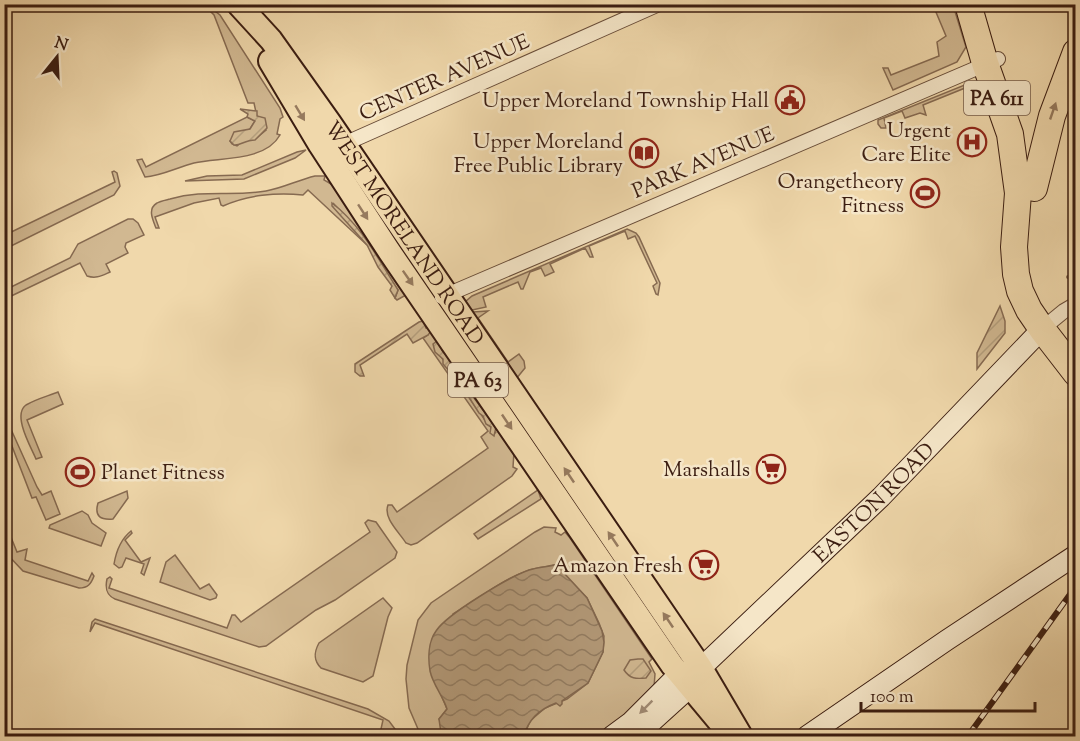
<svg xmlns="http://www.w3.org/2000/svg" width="1080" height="741" font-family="'Sorts Mill Goudy',serif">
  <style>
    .grass { fill: #d1b891; stroke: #866a51; stroke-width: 1.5; fill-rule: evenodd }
    .garden { fill: url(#garden-furrows); stroke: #866a51; stroke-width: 1.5 }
    .water { fill: url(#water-waves); stroke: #82674e; stroke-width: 1.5 }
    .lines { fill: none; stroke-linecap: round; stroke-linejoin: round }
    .stream { stroke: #82674e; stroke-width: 4 }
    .street-casing { stroke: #684c38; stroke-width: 16 }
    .secondary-casing { stroke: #3b1d11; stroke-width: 22 }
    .primary-casing { stroke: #3b1d11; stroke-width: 26 }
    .highway-casing { stroke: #3b1d11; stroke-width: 28 }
    .street { stroke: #f5e6c8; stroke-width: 14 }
    .secondary { stroke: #f5e6c8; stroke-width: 20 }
    .primary { stroke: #f0d8ab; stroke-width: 22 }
    .highway { stroke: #f0d8ab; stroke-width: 26 }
    .rail-casing { stroke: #3b1d11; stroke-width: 6 }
    .rail { stroke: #f5e6c8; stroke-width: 4; stroke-dasharray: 11; stroke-linecap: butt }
    .oneway { fill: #967a5e }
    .oneway2 { fill: #a18c76 }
    .labels { text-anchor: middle; stroke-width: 5; stroke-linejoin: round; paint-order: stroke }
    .shield { fill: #f5e6c8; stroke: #735948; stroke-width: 1.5 }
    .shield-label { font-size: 20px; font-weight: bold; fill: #3b1d11 }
    .street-label { font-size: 21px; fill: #3b1d11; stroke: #f5e6c8 }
    .poi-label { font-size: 21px; fill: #3b1d11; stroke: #f5e6c8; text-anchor: end }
  </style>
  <defs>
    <pattern id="garden-furrows" width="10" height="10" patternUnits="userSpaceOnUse" patternTransform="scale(1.5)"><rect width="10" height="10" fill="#d1b891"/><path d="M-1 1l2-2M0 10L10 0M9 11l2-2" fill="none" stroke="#b49e7c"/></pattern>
    <pattern id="water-waves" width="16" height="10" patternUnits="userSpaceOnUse" patternTransform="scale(1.5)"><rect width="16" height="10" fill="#b29877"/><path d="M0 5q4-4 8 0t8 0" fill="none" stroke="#927b60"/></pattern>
  </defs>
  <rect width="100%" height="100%" fill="#f0d8ab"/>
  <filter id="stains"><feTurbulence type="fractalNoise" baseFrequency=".00333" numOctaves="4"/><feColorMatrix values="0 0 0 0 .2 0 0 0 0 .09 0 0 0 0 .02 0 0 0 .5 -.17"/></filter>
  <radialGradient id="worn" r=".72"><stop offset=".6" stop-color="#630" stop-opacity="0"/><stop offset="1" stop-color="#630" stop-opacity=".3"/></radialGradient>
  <g class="grass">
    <path d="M 198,5 L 207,5 L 220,15 L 280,108 L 283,117 L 280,119 L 277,134 L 280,135 C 265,162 219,157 194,163 C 178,167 161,176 145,177 L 137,160 L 142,159 L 146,167 L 247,117 L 255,121 L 250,129 L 230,141 L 232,144 L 237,146 L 243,141 L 255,139 L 266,130 L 257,117 L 254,103 L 248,103 L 214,15 L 205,6 L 199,8 Z"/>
    <polygon points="933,5 953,5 966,47 957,62 893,90 883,68 888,68 891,75 939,56 937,42 946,36"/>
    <polygon points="967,84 970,86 923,105 926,115 920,113 905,118 902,111 884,118 886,128 881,128 878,124 878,120"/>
    <polygon points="306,150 295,158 244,179 185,181 207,176 242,175 297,152"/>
    <polygon points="114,171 117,173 120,186 114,195 5,249 5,235 115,182 112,172"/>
    <path d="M 315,176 L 325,176 L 324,180 L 331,184 L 335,181 L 406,295 L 397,300 L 395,298 L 398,290 L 382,267 L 366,238 L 333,203 L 367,245 L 308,190 L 303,195 C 277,192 247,195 223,206 L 221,205 L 219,198 L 194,203 L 155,217 L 159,228 L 156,228 C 153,220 147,209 157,203 C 160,201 166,200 170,199 C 205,189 233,197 266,191 C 283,188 298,180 315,176 Z"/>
    <path d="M 128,219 L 133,219 L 138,223 L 144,235 L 126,243 L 125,247 L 128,253 L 106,264 L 110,272 C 101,276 96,279 87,276 L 80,263 L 5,299 L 5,290 L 70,258 L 78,244 Z"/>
    <polygon points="627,229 636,233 639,237 660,283 658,295 656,294 653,286 657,283 635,236 628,239 625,231 589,246 593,257 590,257 585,248 550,264 554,272 545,276 541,268 530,272 523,289 521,289 518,282 483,297 486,307 472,310 473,312 488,311 478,318 508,362 519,354 524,361 525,368 516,379 465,302 472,296"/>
    <path d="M 423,321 L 434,323 L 514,452 L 513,467 L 517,469 L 512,476 L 417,543 L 411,545 L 406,543 C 399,532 383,518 388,505 L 392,505 L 397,512 L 488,448 L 481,437 L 488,431 L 423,338 L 428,335 ZM 440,344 L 443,352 L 454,363 L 459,374 L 468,385 L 496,433 L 491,430 L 491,427 C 485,423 484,417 479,412 L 435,348 Z"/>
    <path d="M 58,392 L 63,404 L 27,420 L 42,457 L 36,459 C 31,447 12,415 26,405 C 36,399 48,396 58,392 Z"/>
    <polygon points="5,416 37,487 42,495 51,491 60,514 46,520 36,497 32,498 5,428"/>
    <polygon points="538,490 541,499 478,539 474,534"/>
    <path d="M 127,491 L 128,498 L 113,519 C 101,520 94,517 98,503 Z"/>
    <polygon points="82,511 88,515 92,523 106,533 101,546 49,528 50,525"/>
    <path d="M 4,520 L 17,552 L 27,549 L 25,560 L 88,581 L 92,573 L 94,576 C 91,584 88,588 79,588 L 23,571 L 5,552 Z"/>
    <path d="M 368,520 L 376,522 L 397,552 L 395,558 L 335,600 L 316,610 L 266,646 L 259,647 L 115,599 C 106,595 105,588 107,579 L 110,577 L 112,579 L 109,588 L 227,628 L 232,615 L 235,615 L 241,622 L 370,532 L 365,523 Z"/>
    <path d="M 544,527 L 556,528 L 555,532 L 561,535 L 565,532 L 570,538 L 652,659 L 649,662 L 655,674 L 654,687 L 616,724 L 600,736 L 524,736 L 530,721 L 545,708 L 567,699 L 588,683 L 603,652 L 604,636 L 599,623 L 587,598 L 563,573 L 567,566 L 564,562 C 552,568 540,566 527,571 C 501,580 477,600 453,614 L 439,690 L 447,709 L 439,719 L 448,736 L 421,736 L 409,708 L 406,679 L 407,665 L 418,620 L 431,603 L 535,532 Z"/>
    <path d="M 131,531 L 132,533 L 125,540 L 141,562 L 150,558 L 144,575 L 141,573 L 144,564 L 126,558 L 122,567 L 119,568 L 114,564 C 116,552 121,539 131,531 Z"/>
    <polygon points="175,555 200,589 209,584 217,595 216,598 210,600 160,582 166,562"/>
    <path d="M 383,598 L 392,608 L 388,617 L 373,676 L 363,682 L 321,668 C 313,660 314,652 319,643 Z"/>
    <polygon points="95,619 368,709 389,721 395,729 392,733 385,733 381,729 383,720 95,623 90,632 92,622"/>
  </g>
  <g class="garden">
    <path d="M 240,109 L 257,111 L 257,116 L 265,118 L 267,128 L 255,140 C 245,140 240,146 234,145 L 230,141 L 234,132 L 250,129 L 255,121 L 247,117 L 248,114 Z"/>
    <path d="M 332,203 C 362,226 378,259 398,290 L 395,298 L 390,290 L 392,286 L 378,267 L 367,245 L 332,206 Z"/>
    <polygon points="1000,306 1005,321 1005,333 977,369 977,353"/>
    <polygon points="423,321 426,328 429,327 432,330 428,335 413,343 407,334 360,365 364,376 360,376 355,372 355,364 419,322"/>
    <polygon points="437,341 443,352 454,362 459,374 468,385 474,398 496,427 494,436 490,433 491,427 486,424 483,416 479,413 460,383 443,364 443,359 435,352 433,344"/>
    <path d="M 638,659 L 643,659 L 651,671 L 646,678 C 636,679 630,679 624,670 L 630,660 Z"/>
  </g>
  <path class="water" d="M 564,562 L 567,566 L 564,573 L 587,598 L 602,631 L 604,642 L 603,652 L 588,683 L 562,701 L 562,704 L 560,706 L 556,703 C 540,709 528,720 524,736 L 448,736 L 447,734 L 441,733 L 439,719 L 447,709 C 443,696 433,685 430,671 C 428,659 428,642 436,631 C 447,614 509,577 529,570 C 541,566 553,567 564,562 Z"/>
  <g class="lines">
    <polyline class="stream" points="1068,277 1076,276"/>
    <g class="street-casing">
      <g id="street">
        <polyline points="344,144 659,4"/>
        <polyline points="442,297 998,59"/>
        <polyline points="1042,329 1064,311 1076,304"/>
      </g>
    </g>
    <g class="secondary-casing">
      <g id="secondary">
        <polyline points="612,736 631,722 679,674 692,670"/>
        <path id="s1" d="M 636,736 L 690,687 L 701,668 L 881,497 L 1042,329"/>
        <polyline points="807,736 947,640 1076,555"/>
      </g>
    </g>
    <g class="primary-casing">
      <g id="primary">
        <path id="s2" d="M 239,5 L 271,40 L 330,123 L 701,668 L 741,736"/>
        <polyline points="270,61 320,145 389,251 672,665 722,725"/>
      </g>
    </g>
    <g class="highway-casing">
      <g id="highway">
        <polyline points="968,4 985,63 1010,134 1018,193 1014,247 1016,274 1020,291 1029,310 1042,329 1076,373"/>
        <polyline points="1034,188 1052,116 1076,52"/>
      </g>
    </g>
    <use href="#street" class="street"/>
    <use href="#secondary" class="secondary"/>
    <use href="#primary" class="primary"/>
    <use href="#highway" class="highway"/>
    <g class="rail-casing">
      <polyline id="rail" points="968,736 1076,586"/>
    </g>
    <use href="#rail" class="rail"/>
  </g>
  <defs><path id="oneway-solid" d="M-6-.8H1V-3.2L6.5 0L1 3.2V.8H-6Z" transform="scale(1.5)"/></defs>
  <g class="oneway">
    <use href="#oneway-solid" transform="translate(1053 111) rotate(-71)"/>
    <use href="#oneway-solid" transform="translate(300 113) rotate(59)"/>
    <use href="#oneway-solid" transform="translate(363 212) rotate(57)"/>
    <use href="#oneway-solid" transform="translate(408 278) rotate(55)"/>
    <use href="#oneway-solid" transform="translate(507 422) rotate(56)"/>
    <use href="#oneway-solid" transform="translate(569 475) rotate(-124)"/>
    <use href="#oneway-solid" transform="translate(613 539) rotate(-124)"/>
    <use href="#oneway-solid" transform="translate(668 620) rotate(-124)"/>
  </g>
  <use class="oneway2" href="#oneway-solid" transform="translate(646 707) rotate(135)"/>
  <defs>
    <g id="civic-ring" transform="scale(1.5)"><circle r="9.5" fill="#f5e6c8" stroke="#8f2418" stroke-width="1.5"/><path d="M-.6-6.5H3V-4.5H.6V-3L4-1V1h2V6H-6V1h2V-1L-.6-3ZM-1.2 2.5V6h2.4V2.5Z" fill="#8f2418"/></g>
    <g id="hospital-ring" transform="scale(1.5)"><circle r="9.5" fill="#f5e6c8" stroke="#8f2418" stroke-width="1.5"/><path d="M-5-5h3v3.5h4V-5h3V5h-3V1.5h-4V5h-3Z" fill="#8f2418"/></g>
    <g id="library-ring" transform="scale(1.5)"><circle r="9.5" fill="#f5e6c8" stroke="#8f2418" stroke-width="1.5"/><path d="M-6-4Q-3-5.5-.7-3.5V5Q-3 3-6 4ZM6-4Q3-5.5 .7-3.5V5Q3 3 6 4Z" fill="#8f2418"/></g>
    <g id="stadium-ring" transform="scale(1.5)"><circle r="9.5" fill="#f5e6c8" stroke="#8f2418" stroke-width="1.5"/><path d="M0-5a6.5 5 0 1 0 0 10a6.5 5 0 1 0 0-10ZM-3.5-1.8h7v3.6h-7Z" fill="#8f2418"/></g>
    <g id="supermarket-ring" transform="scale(1.5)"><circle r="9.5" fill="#f5e6c8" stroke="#8f2418" stroke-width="1.5"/><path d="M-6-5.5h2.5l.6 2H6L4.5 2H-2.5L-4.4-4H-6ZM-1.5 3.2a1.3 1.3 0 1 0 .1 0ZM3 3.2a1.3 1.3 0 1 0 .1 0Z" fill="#8f2418"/></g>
  </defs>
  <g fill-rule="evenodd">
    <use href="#civic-ring" x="790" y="100"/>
    <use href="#hospital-ring" x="972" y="142"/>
    <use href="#library-ring" x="644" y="153"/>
    <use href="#stadium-ring" x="925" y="193"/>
    <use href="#supermarket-ring" x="771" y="469"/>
    <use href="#stadium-ring" x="80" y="472"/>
    <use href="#supermarket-ring" x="704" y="565"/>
  </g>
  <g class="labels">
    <g class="shield">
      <rect x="964" y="81" width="66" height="34" rx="4.5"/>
      <rect x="448" y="363" width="60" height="34" rx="4.5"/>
    </g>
    <g class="shield-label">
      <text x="997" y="105">PA 611</text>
      <text x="478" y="387">PA 63</text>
    </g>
    <g class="street-label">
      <text transform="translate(444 77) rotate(-24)" y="7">CENTER AVENUE</text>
      <text transform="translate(703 162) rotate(-23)" y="7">PARK AVENUE</text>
      <text dy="7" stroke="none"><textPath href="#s2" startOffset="282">WEST MORELAND ROAD</textPath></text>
      <text dy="7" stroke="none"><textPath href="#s1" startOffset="334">EASTON ROAD</textPath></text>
    </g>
    <g class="poi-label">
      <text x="769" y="107">Upper Moreland Township Hall</text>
      <text x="951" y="137">Urgent<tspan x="951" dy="24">Care Elite</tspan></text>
      <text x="623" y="148">Upper Moreland<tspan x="623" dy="24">Free Public Library</tspan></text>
      <text x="904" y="188">Orangetheory<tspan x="904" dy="24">Fitness</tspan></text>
      <text x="750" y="476">Marshalls</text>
      <text x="101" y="479" text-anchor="start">Planet Fitness</text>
      <text x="683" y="572">Amazon Fresh</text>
    </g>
  </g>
  <rect width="1080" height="741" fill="none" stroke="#f0d8ab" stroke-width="24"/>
  <rect x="6" y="6" width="1068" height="729" fill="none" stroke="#3b1d11" stroke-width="3"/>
  <rect x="12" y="12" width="1056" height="717" fill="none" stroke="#3b1d11" stroke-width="1.5"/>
  <g transform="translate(57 57) rotate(18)" stroke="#f5e6c8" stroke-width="4.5" paint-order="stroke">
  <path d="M0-4.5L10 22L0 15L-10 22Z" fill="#3b1d11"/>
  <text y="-9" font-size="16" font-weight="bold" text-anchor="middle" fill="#3b1d11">N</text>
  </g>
  <path d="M861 702v9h174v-9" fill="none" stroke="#3b1d11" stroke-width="3"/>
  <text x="870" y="702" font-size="18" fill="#3b1d11" stroke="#f5e6c8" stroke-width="4.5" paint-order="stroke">100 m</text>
  <rect width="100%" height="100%" filter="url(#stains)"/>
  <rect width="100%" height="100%" fill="url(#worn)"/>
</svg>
